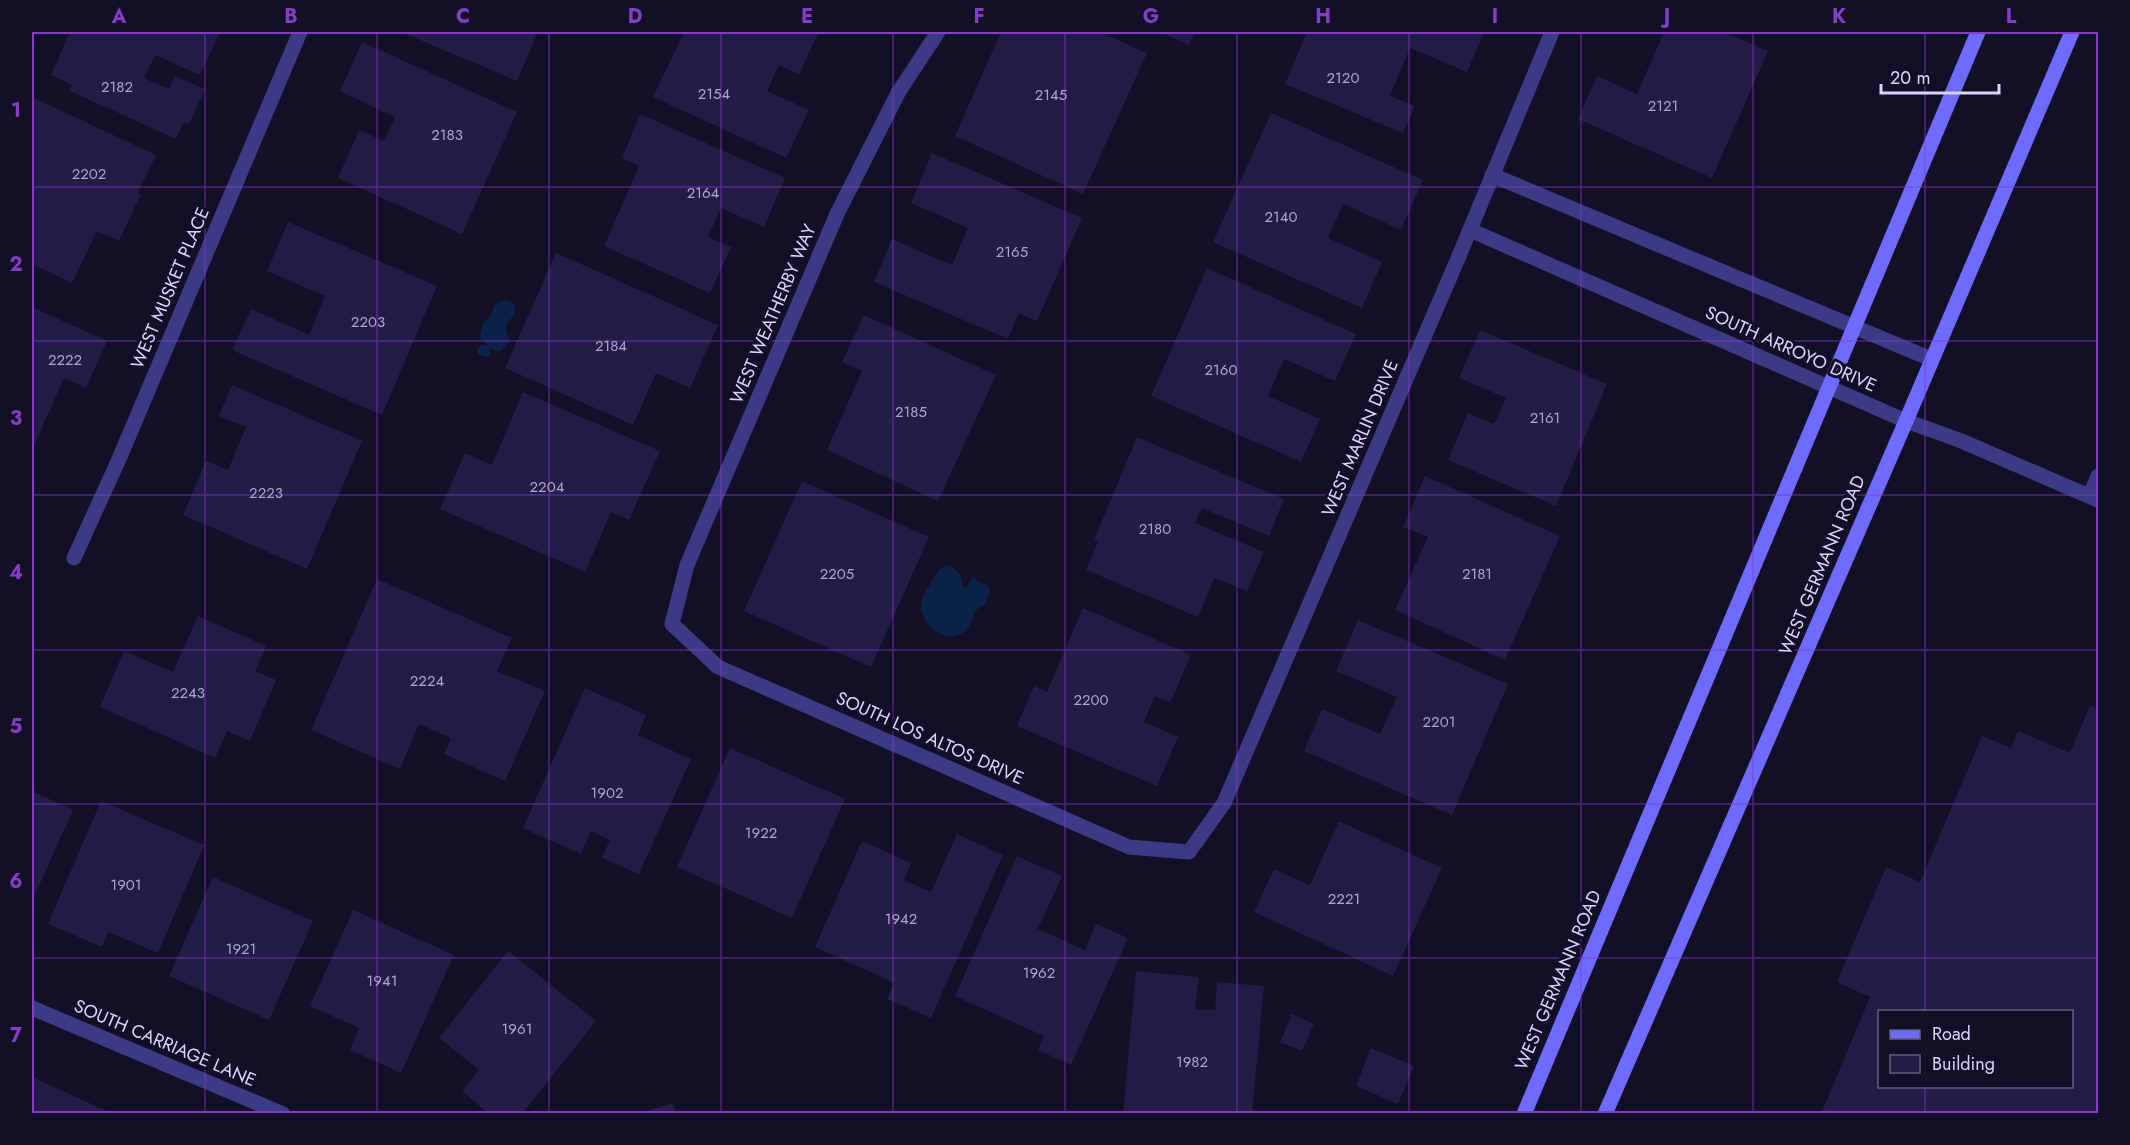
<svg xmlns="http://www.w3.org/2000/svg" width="2130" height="1145" font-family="Jost,sans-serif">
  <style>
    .water { fill: #0c2248 }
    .building { fill: #241b47; fill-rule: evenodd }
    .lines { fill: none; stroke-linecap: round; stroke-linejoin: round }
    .lane { stroke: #3d3a85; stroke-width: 15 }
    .street { stroke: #3d3a85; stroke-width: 15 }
    .secondary { stroke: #6f6bff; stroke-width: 15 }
    .grid { fill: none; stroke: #843dc5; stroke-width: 1.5; stroke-opacity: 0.55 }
    .labels { text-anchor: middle; stroke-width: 6; stroke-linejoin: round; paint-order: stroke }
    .number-label { font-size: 15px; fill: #aca6d1 }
    .street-label { font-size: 18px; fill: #d9d4ff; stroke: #130f26 }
    .neatline { fill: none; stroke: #843dc5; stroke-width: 2 }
    .grid-label { font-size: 20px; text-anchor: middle; font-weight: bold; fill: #843dc5 }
  </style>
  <rect width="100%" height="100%" fill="#130f26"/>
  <g class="water">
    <path d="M 506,300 L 512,302 C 520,311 510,319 506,326 L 506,331 L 510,341 L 501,351 L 495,351 L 489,347 L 490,355 L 486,357 L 478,354 L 477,350 L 482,344 L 485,346 L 487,344 L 481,340 L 480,336 L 483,322 L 491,316 L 495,304 Z"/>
    <path d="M 948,565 C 957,569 962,575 962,585 L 966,587 L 973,577 L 979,583 L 987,584 L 990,591 L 986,603 L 975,611 C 972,619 972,625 965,631 C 948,646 922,626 921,607 C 921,597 927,589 932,581 C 936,574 939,567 948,565 Z"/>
  </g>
  <g class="building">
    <polygon points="70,32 213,32 219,34 200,75 155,55 144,78 169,89 175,76 205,89 189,124 183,123 176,139 70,91 72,85 51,75"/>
    <polygon points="401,32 538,32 517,81"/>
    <polygon points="684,32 819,32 799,74 779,65 767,91 809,110 786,158 653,97"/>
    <polygon points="1001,32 1099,32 1147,53 1083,194 955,136"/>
    <polygon points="1160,32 1195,32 1189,45"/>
    <polygon points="1307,32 1484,32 1467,72 1410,48 1390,96 1415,106 1403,133 1285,84"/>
    <polygon points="1664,32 1724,32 1768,51 1712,178 1578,119 1597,76 1637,94"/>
    <polygon points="362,42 517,112 462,234 338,178 359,130 384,141 395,117 340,91"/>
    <polygon points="32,97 156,155 138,193 141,194 119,241 97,231 72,283 32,264"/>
    <polygon points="1271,113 1423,180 1401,230 1343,204 1328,238 1382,262 1362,308 1213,242"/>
    <polygon points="640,114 785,178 764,227 721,208 708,237 731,247 710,293 604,246 639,166 622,158"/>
    <polygon points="932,153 1082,218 1037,321 1019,313 1008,339 874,282 892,239 952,265 968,228 911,203"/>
    <polygon points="288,222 437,286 382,415 232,350 251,309 309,335 325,296 267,271"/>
    <polygon points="556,253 718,325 690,388 656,373 633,425 505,368"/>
    <polygon points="1207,268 1356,334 1335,381 1284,359 1268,396 1320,419 1301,462 1151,396"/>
    <polygon points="32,307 107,341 86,388 64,378 32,450"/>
    <polygon points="864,315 996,375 938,501 827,450 862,371 842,362"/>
    <polygon points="1480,330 1607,384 1556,506 1448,460 1468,413 1494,424 1506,398 1459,378"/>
    <polygon points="232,385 362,441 307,569 183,515 206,461 228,470 246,427 219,416"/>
    <polygon points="523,392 660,451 629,520 611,512 585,572 440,509 465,453 492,465"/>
    <polygon points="1137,437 1284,499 1269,536 1202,508 1195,523 1264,552 1247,591 1214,578 1198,617 1086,570 1098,542 1094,540"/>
    <polygon points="1425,476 1560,536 1505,660 1395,610 1428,537 1403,527"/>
    <polygon points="802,481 929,537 871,667 744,611"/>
    <polygon points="377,579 512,638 497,671 545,691 505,781 444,754 451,738 419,724 400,769 311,730"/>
    <polygon points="1083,608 1191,655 1170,703 1155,696 1144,722 1178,737 1157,786 1017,726 1034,686 1047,692"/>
    <polygon points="198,616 266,646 255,671 276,680 250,741 227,731 215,758 100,707 124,651 173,672"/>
    <polygon points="1358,620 1508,684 1452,815 1304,751 1322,709 1380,734 1397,697 1336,671"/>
    <polygon points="585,688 646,715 638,735 691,759 639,874 602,858 610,840 591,831 581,854 523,828"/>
    <path d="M 2090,705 L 2098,709 L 2098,1114 L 1821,1114 L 1870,997 L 1837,982 L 1886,867 L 1920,882 L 1982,736 L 2011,748 L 2018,731 L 2070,753 ZM 1880,1012 L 2072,1012 L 2072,1086 L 1880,1086 Z"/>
    <polygon points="730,748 845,799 792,918 677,867"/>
    <polygon points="32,791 73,810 33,899 32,898"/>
    <polygon points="101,801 204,845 158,953 108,932 102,947 48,924"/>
    <polygon points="1339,821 1442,868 1393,976 1254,912 1274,869 1310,885"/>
    <polygon points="957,834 1003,855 931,1018 887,999 895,983 815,947 862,841 911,863 904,880 931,892"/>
    <polygon points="1017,856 1062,876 1038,929 1085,950 1096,924 1128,938 1071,1065 1038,1050 1044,1036 955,996"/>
    <polygon points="213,877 313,921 269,1020 169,976"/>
    <polygon points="353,910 454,955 401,1073 350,1050 359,1028 310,1006"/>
    <polygon points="508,951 596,1021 522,1114 489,1114 462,1091 479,1070 439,1038"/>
    <polygon points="1136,971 1199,977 1195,1009 1215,1010 1217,982 1264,986 1252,1114 1123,1114"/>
    <polygon points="1292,1014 1314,1024 1302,1051 1280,1042"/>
    <polygon points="1371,1048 1414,1066 1398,1104 1356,1086"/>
    <polygon points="32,1077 107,1111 106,1114 32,1114"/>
    <polygon points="673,1103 676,1114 639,1114 639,1113"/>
  </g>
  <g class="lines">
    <g class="lane">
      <polyline points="1906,421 1959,440 2098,500"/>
      <polyline points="2090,495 2098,476"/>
    </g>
    <g class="street">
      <polyline points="938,32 898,93 837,214 687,565 672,624 718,667 1129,847 1189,852 1224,803 1459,256 1552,32"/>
      <polyline points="1492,175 1931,359"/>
      <polyline points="1470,230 1906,421"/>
      <polyline points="74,558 119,459 300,32"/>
      <polyline points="32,1008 283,1114"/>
    </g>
    <g class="secondary">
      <polyline points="1524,1114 1978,32"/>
      <polyline points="1605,1114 1906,421 2072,32"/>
    </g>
  </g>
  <path class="grid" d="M 205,32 L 205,1114M 377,32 L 377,1114M 549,32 L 549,1114M 721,32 L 721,1114M 893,32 L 893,1114M 1065,32 L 1065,1114M 1237,32 L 1237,1114M 1409,32 L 1409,1114M 1581,32 L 1581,1114M 1753,32 L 1753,1114M 1925,32 L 1925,1012M 32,187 L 2098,187M 32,341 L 2098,341M 32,495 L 2098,495M 32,650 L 2098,650M 32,804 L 2098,804M 32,958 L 2098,958M 1925,1086 L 1925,1114"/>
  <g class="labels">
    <g class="number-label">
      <text x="1343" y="83">2120</text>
      <text x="117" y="92">2182</text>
      <text x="714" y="99">2154</text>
      <text x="1051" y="100">2145</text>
      <text x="1663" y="111">2121</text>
      <text x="447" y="140">2183</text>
      <text x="89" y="179">2202</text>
      <text x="703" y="198">2164</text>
      <text x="1281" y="222">2140</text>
      <text x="1012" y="257">2165</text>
      <text x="368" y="327">2203</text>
      <text x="611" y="351">2184</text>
      <text x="65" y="365">2222</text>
      <text x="1221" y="375">2160</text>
      <text x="911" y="417">2185</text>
      <text x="1545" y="423">2161</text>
      <text x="547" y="492">2204</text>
      <text x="266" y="498">2223</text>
      <text x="1155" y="534">2180</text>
      <text x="837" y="579">2205</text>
      <text x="1477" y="579">2181</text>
      <text x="427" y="686">2224</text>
      <text x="188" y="698">2243</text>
      <text x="1091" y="705">2200</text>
      <text x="1439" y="727">2201</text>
      <text x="607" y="798">1902</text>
      <text x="761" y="838">1922</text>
      <text x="126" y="890">1901</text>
      <text x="1344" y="904">2221</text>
      <text x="901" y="924">1942</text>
      <text x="241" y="954">1921</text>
      <text x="1039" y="978">1962</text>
      <text x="382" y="986">1941</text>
      <text x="517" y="1034">1961</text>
      <text x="1192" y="1067">1982</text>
    </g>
    <g class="street-label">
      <text transform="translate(170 288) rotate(-67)" y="6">WEST MUSKET PLACE</text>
      <text transform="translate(773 314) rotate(-67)" y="6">WEST WEATHERBY WAY</text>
      <text transform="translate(1791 349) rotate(24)" y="6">SOUTH ARROYO DRIVE</text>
      <text transform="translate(1360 438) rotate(-67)" y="6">WEST MARLIN DRIVE</text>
      <text transform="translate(1822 565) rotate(-67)" y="6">WEST GERMANN ROAD</text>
      <text transform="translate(930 738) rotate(24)" y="6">SOUTH LOS ALTOS DRIVE</text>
      <text transform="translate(1558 980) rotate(-67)" y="6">WEST GERMANN ROAD</text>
      <text transform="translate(165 1043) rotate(23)" y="6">SOUTH CARRIAGE LANE</text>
    </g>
  </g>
  <rect width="2130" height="1145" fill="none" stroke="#130f26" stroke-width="66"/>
  <rect x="1878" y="1010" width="195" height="78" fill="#130f26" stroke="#625e7d" stroke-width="1.5"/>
  <rect x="1890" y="1030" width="30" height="9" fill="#6f6bff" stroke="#625e7d" stroke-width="1.5"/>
  <text x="1932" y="1040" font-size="18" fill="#d9d4ff">Road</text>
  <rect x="1890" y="1055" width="30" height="18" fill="#241b47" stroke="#625e7d" stroke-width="1.5"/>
  <text x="1932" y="1070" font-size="18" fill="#d9d4ff">Building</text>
  <path d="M1881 84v9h118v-9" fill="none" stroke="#d9d4ff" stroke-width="3"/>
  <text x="1890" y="84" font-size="18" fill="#d9d4ff" stroke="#130f26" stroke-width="4.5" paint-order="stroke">20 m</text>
  <rect x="33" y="33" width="2064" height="1079" class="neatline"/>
  <g class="grid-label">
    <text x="119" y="23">A</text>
    <text x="291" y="23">B</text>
    <text x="463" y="23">C</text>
    <text x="635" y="23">D</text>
    <text x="807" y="23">E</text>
    <text x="979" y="23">F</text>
    <text x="1151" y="23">G</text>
    <text x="1323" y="23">H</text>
    <text x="1495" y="23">I</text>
    <text x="1667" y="23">J</text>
    <text x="1839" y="23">K</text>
    <text x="2011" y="23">L</text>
    <text x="16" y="117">1</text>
    <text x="16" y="271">2</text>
    <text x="16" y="425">3</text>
    <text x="16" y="579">4</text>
    <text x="16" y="733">5</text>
    <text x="16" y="888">6</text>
    <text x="16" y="1042">7</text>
  </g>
</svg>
